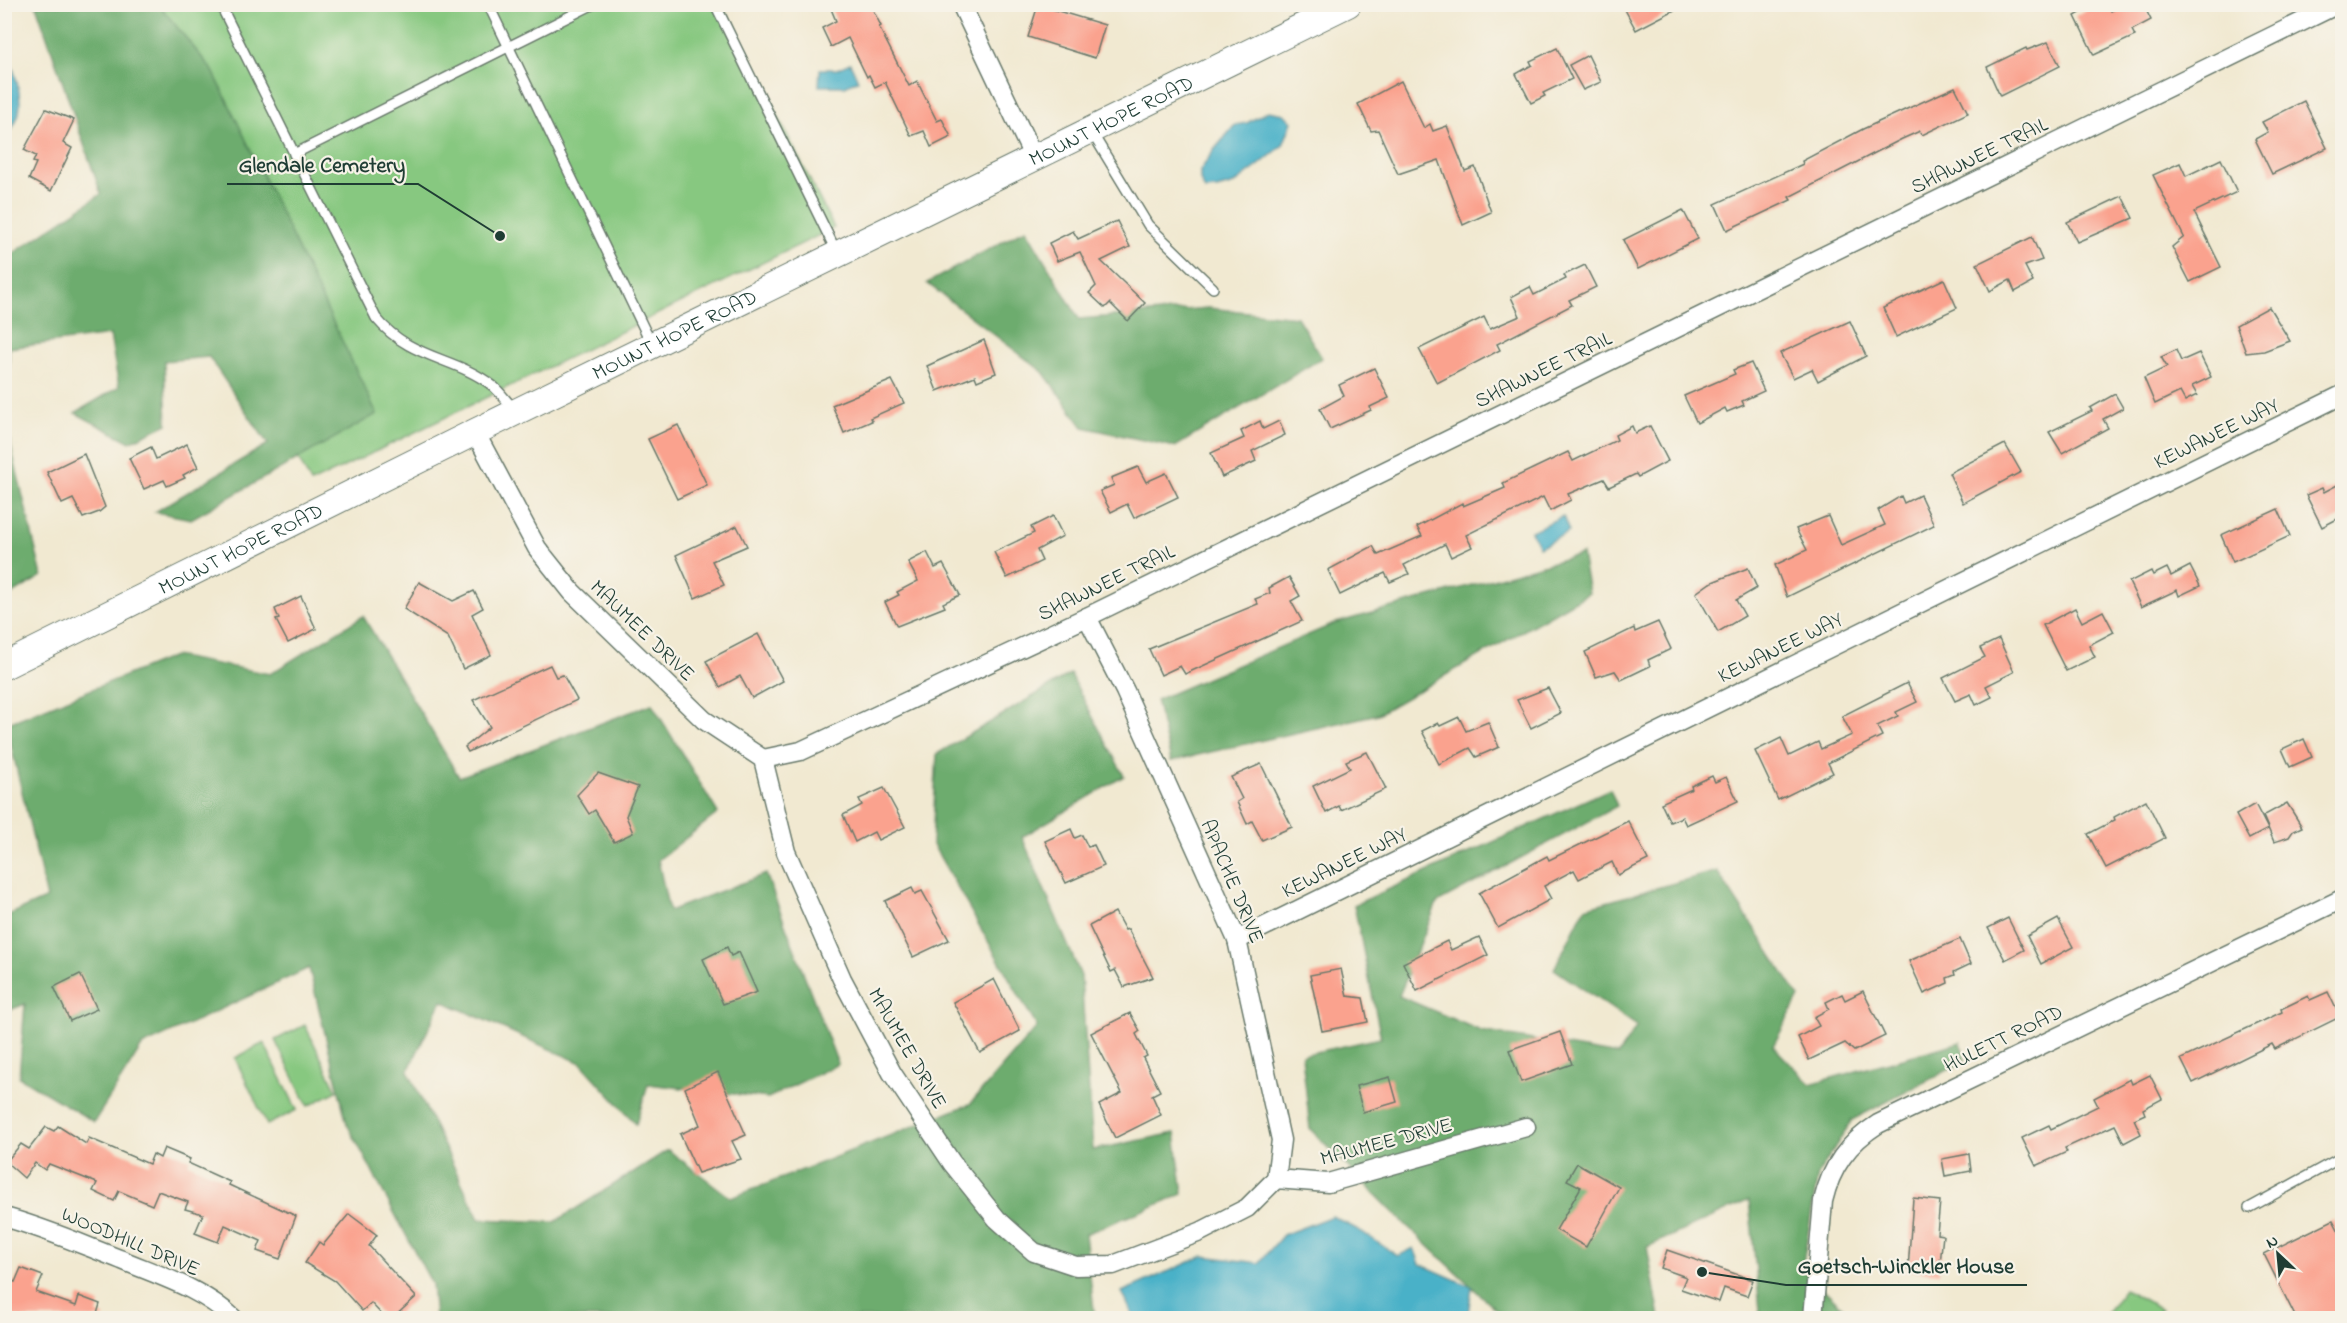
<svg xmlns="http://www.w3.org/2000/svg" width="2347" height="1323" font-family="'Indie Flower',sans-serif">
  <style>
    .green { fill: #87c880; stroke: #53825a; stroke-width: 1.5 }
    .forest { fill: #6dac6e; stroke: #467451; stroke-width: 1.5 }
    .water { fill: #49b1c8; stroke: #34777e; stroke-width: 1.5 }
    .building { fill: #faa28e }
    .lines { fill: none; stroke-linecap: round; stroke-linejoin: round }
    .lane-casing { stroke: #68796b; stroke-width: 12 }
    .street-casing { stroke: #68796b; stroke-width: 21 }
    .secondary-casing { stroke: #68796b; stroke-width: 28 }
    .lane { stroke: #fff; stroke-width: 9 }
    .street { stroke: #fff; stroke-width: 18 }
    .secondary { stroke: #fff; stroke-width: 26 }
    .labels { text-anchor: middle; stroke-width: 4.5; stroke-linejoin: round; paint-order: stroke }
    .street-label { font-size: 21px; fill: #1f3d34; stroke: #f7f3e8 }
    .leader { fill: none; stroke: #1f3d34; stroke-width: 2 }
    .callout-dot { fill: #1f3d34; stroke: #f7f3e8; stroke-width: 2 }
    .callout-label { font-size: 22px; text-anchor: middle; font-weight: bold; fill: #1f3d34; stroke: #f7f3e8; stroke-width: 4.5; stroke-linejoin: round; paint-order: stroke }
  </style>
  <rect width="100%" height="100%" fill="#f7f3e8"/>
  <filter id="ink" filterUnits="userSpaceOnUse"><feTurbulence type="fractalNoise" baseFrequency=".0167" numOctaves="2"/><feDisplacementMap in="SourceGraphic" scale="12" xChannelSelector="R" yChannelSelector="G"/><feConvolveMatrix kernelMatrix="1 2 1 2 8 2 1 2 1" color-interpolation-filters="sRGB"/></filter>
  <filter id="wash" filterUnits="userSpaceOnUse"><feTurbulence type="fractalNoise" baseFrequency=".008" numOctaves="4" result="noise"/><feDisplacementMap in="SourceGraphic" scale="24" xChannelSelector="R" yChannelSelector="G"/><feGaussianBlur stdDeviation="1.35" result="paint"/><feColorMatrix in="noise" values="0 0 0 0 0 0 0 0 0 0 0 0 0 0 0 0 0 1.4 0 .05"/><feComposite in="paint" operator="in"/></filter>
  <g filter="url(#wash)">
    <rect width="100%" height="100%" fill="#f1e9d1"/>
    <g class="green">
      <polygon points="63,5 722,5 834,228 311,483"/>
      <polygon points="305,1025 337,1091 308,1106 275,1040"/>
      <polygon points="264,1043 297,1110 267,1125 235,1058"/>
      <polygon points="2124,1289 2161,1309 2155,1318 2104,1318"/>
    </g>
    <g class="forest">
      <polygon points="36,5 159,5 213,71 377,414 191,519 155,512 268,444 209,357 164,361 167,424 130,442 75,413 119,387 110,335 9,348 8,434 42,576 5,599 5,259 101,194"/>
      <polygon points="1026,229 1079,319 1208,308 1297,317 1322,358 1175,447 1083,427 1043,372 927,283"/>
      <polygon points="1582,554 1589,593 1378,714 1171,761 1156,700 1336,623"/>
      <polygon points="363,616 459,777 652,704 718,813 658,860 669,911 766,874 838,1064 768,1098 648,1084 636,1124 581,1063 442,1001 408,1071 479,1219 555,1222 668,1150 731,1198 970,1104 1037,1027 932,843 937,754 1070,674 1124,776 1022,837 1081,976 1093,1150 1175,1133 1183,1194 1085,1234 1095,1318 435,1318 432,1284 347,1124 309,968 142,1046 94,1122 19,1077 25,1004 5,1012 4,917 47,898 6,724 174,656 270,674"/>
      <polygon points="1610,789 1617,806 1437,903 1399,996 1481,1031 1618,1055 1637,1026 1554,969 1585,908 1717,871 1799,997 1773,1046 1810,1084 1961,1042 1965,1061 1852,1120 1818,1174 1802,1269 1854,1318 1756,1318 1760,1310 1749,1200 1647,1247 1660,1318 1505,1318 1405,1224 1310,1129 1302,1055 1381,1038 1354,905"/>
    </g>
    <g class="water">
      <path d="M 4,47 C 13,66 23,92 19,113 C 17,119 14,125 11,131 L 5,132 Z"/>
      <polygon points="850,63 858,80 845,86 819,86 820,69 837,69"/>
      <polygon points="1268,111 1284,114 1292,122 1283,145 1258,166 1234,184 1217,189 1205,190 1200,180 1200,171 1214,150 1235,125 1247,123"/>
      <polygon points="1563,516 1569,532 1539,547 1531,531"/>
      <polygon points="1332,1216 1362,1232 1398,1256 1414,1248 1420,1264 1472,1287 1468,1313 1456,1318 1134,1318 1122,1292 1203,1256 1259,1263 1283,1235"/>
    </g>
    <g id="blocks">
      <g class="building">
        <polygon points="829,4 870,4 881,26 879,27 909,86 917,81 937,121 942,119 951,137 931,147 924,131 911,136 885,82 875,87 869,75 867,77 848,38 831,47 822,28 836,21"/>
        <polygon points="1622,4 1686,4 1636,30"/>
        <polygon points="2096,4 2108,4 2111,11 2126,4 2143,4 2151,20 2132,30 2135,36 2094,55 2075,16"/>
        <polygon points="1038,5 1105,25 1095,58 1028,37"/>
        <polygon points="2048,42 2060,66 2000,96 1987,67 2026,48 2027,50"/>
        <polygon points="1557,48 1572,79 1543,93 1545,96 1531,103 1516,74 1532,65 1530,61"/>
        <polygon points="1588,55 1601,82 1583,90 1569,65"/>
        <polygon points="1401,81 1424,128 1430,124 1433,131 1447,126 1465,171 1475,167 1491,212 1463,225 1439,160 1398,174 1378,130 1371,131 1358,104"/>
        <polygon points="1955,87 1968,113 1922,135 1920,131 1902,139 1789,197 1791,200 1727,230 1715,204 1803,164 1802,161 1863,129"/>
        <polygon points="2304,101 2327,148 2272,174 2255,139 2268,132 2262,122"/>
        <polygon points="46,109 74,120 63,143 72,148 51,191 29,179 36,163 33,162 36,156 24,150"/>
        <polygon points="2221,159 2237,192 2194,212 2221,267 2190,282 2172,247 2184,237 2153,175 2180,163 2186,176"/>
        <polygon points="2122,196 2133,218 2077,242 2067,222"/>
        <polygon points="1683,210 1698,239 1638,269 1623,240"/>
        <polygon points="1117,221 1130,247 1101,261 1145,303 1128,321 1110,303 1105,308 1089,293 1096,286 1080,252 1057,261 1049,243 1073,231 1078,239"/>
        <polygon points="2032,237 2042,260 2025,266 2033,282 2015,292 2010,280 1990,291 1977,264"/>
        <polygon points="1585,265 1596,287 1569,300 1572,305 1497,344 1500,350 1437,383 1419,349 1484,317 1490,329 1520,316 1511,297 1530,287 1534,295 1566,279 1564,275"/>
        <polygon points="1944,279 1957,308 1896,337 1883,308"/>
        <polygon points="2269,307 2290,341 2264,351 2246,353 2236,325"/>
        <polygon points="1850,321 1866,356 1818,381 1812,369 1793,378 1780,353"/>
        <polygon points="984,340 996,373 977,381 975,376 937,391 927,366"/>
        <polygon points="2176,350 2181,361 2199,353 2211,377 2192,386 2197,395 2185,401 2180,392 2155,404 2144,378 2167,367 2161,357"/>
        <polygon points="1751,363 1764,391 1742,401 1744,405 1727,412 1725,408 1697,423 1684,396 1735,374 1733,370"/>
        <polygon points="1374,368 1389,398 1370,407 1371,410 1330,429 1320,409 1344,396 1339,385"/>
        <polygon points="892,380 904,403 870,418 872,421 844,433 832,405"/>
        <polygon points="2115,394 2123,408 2103,419 2108,428 2062,453 2049,432 2092,411 2090,408"/>
        <polygon points="1260,421 1263,429 1279,421 1285,435 1252,451 1256,461 1222,477 1211,453 1244,438 1241,431"/>
        <polygon points="678,425 707,485 677,499 648,439"/>
        <polygon points="1632,426 1635,433 1650,426 1668,461 1638,477 1636,474 1609,487 1604,479 1568,494 1571,500 1550,511 1543,497 1466,535 1472,547 1451,557 1445,544 1404,565 1409,574 1390,582 1385,573 1340,595 1328,570 1373,546 1378,555 1422,536 1417,527 1462,503 1463,506 1505,488 1503,483 1568,452 1573,461 1617,440 1615,435"/>
        <polygon points="187,444 198,467 183,475 185,478 167,486 164,480 144,489 129,458 151,447 156,459"/>
        <polygon points="2005,444 2021,472 1963,503 1949,473"/>
        <polygon points="84,454 105,507 99,512 83,518 73,499 62,504 47,472"/>
        <polygon points="1138,467 1146,482 1166,473 1178,497 1134,518 1127,504 1111,512 1100,491 1114,485 1111,478"/>
        <polygon points="2343,482 2343,516 2322,527 2306,495 2322,488 2324,492"/>
        <polygon points="1920,495 1934,525 1787,597 1775,565 1807,550 1796,529 1828,516 1841,545 1885,525 1878,510 1901,496 1904,503"/>
        <polygon points="2278,509 2290,536 2233,562 2221,535"/>
        <polygon points="1053,516 1063,536 1037,550 1042,561 1007,578 994,552 1034,533 1031,527"/>
        <polygon points="737,526 747,546 712,561 724,585 695,598 676,555"/>
        <polygon points="927,552 935,568 943,564 960,595 943,603 945,607 897,626 885,602 899,595 897,592 918,581 908,562"/>
        <polygon points="2190,566 2200,586 2179,596 2177,590 2141,607 2129,582 2151,571 2153,575 2167,568 2171,576"/>
        <polygon points="1748,568 1757,588 1736,600 1745,616 1718,632 1696,593 1710,583"/>
        <polygon points="1289,577 1300,596 1291,601 1302,621 1185,674 1180,666 1161,675 1149,649 1258,604 1255,599 1270,593 1269,588"/>
        <polygon points="419,582 453,601 474,591 483,608 472,614 491,655 463,669 448,637 404,609"/>
        <polygon points="301,596 316,629 288,643 276,620 279,619 275,609"/>
        <polygon points="2075,608 2082,622 2103,611 2114,632 2089,645 2095,657 2066,671 2043,625"/>
        <polygon points="1658,622 1671,649 1648,660 1650,666 1621,680 1615,671 1596,677 1585,652 1634,628 1635,632"/>
        <polygon points="758,634 783,681 752,698 740,676 720,687 706,661"/>
        <polygon points="1999,639 2014,672 1986,686 1992,697 1976,705 1971,694 1955,701 1943,678 1985,657 1980,648"/>
        <polygon points="550,665 556,677 563,675 577,700 468,752 465,747 490,727 473,700"/>
        <polygon points="1907,683 1917,702 1896,712 1898,716 1877,726 1882,736 1828,763 1833,773 1778,800 1755,751 1781,738 1789,756 1818,742 1821,749 1852,735 1842,716"/>
        <polygon points="1548,688 1561,713 1531,728 1517,700"/>
        <polygon points="1459,717 1466,731 1488,722 1499,747 1476,757 1470,748 1439,764 1422,731 1438,723 1440,726"/>
        <polygon points="2304,739 2312,757 2290,767 2282,749"/>
        <polygon points="1367,752 1386,789 1341,810 1339,806 1326,813 1313,786 1350,768 1346,761"/>
        <polygon points="1261,764 1292,827 1262,840 1252,821 1247,824 1237,802 1242,799 1231,777"/>
        <polygon points="598,773 638,787 626,816 633,833 614,842 595,810 589,814 577,795"/>
        <polygon points="1712,776 1715,782 1726,777 1738,801 1686,825 1682,817 1670,822 1661,803 1692,789 1691,786"/>
        <polygon points="884,788 905,827 878,840 874,832 855,842 843,815 862,805 859,799"/>
        <polygon points="2146,800 2165,838 2106,868 2088,834 2115,820 2114,817"/>
        <polygon points="2287,803 2302,827 2293,831 2289,837 2274,842 2263,816"/>
        <polygon points="2255,804 2268,829 2249,839 2236,815"/>
        <polygon points="1628,821 1648,860 1618,875 1612,862 1579,879 1574,870 1544,886 1551,899 1498,928 1479,893 1547,856 1549,860"/>
        <polygon points="1071,829 1075,838 1082,835 1088,847 1094,845 1104,866 1066,883 1045,841"/>
        <polygon points="912,888 915,894 922,891 949,940 913,957 885,901"/>
        <polygon points="1115,912 1125,930 1128,929 1153,977 1124,987 1115,970 1111,972 1089,926"/>
        <polygon points="2008,918 2024,950 2005,960 1988,928"/>
        <polygon points="2058,919 2073,947 2041,964 2027,936"/>
        <polygon points="1479,937 1488,955 1417,991 1403,963 1447,941 1451,950"/>
        <polygon points="1960,939 1971,964 1954,972 1955,975 1947,978 1948,983 1924,994 1909,961"/>
        <polygon points="727,947 731,956 739,952 757,992 723,1004 703,959"/>
        <polygon points="1341,969 1347,996 1363,998 1368,1022 1322,1031 1310,975"/>
        <polygon points="80,974 97,1009 70,1021 54,987"/>
        <polygon points="994,979 1020,1031 980,1053 953,1002"/>
        <polygon points="1863,991 1885,1036 1854,1051 1845,1043 1809,1060 1798,1037 1819,1026 1814,1017 1829,1009 1826,1002 1842,994 1845,1000"/>
        <polygon points="2328,992 2340,1017 2275,1049 2272,1044 2193,1083 2181,1059 2282,1012 2281,1009 2308,996 2310,1000"/>
        <polygon points="1130,1013 1140,1031 1136,1034 1147,1056 1143,1058 1160,1091 1152,1095 1161,1115 1115,1138 1099,1105 1122,1093 1091,1033"/>
        <polygon points="1560,1032 1572,1064 1521,1082 1509,1050"/>
        <polygon points="718,1072 746,1135 732,1141 741,1159 698,1173 680,1134 700,1125 685,1088"/>
        <polygon points="2150,1075 2162,1099 2143,1109 2145,1114 2134,1119 2141,1134 2124,1143 2115,1125 2065,1148 2067,1152 2036,1166 2022,1138 2049,1125 2051,1129 2098,1106 2094,1098 2130,1079 2132,1084"/>
        <polygon points="1390,1077 1397,1102 1363,1112 1356,1086"/>
        <polygon points="58,1126 86,1144 89,1138 149,1164 153,1154 160,1158 164,1148 190,1159 188,1163 230,1182 229,1185 296,1216 280,1259 257,1251 261,1241 225,1225 218,1242 195,1233 203,1214 185,1209 188,1202 158,1191 152,1205 119,1191 114,1201 93,1191 97,1183 49,1164 45,1170 35,1163 24,1178 6,1162 21,1144 29,1149 46,1127 54,1131"/>
        <polygon points="1969,1154 1971,1171 1945,1176 1942,1159"/>
        <polygon points="1577,1163 1619,1187 1586,1247 1556,1230 1581,1187 1567,1180"/>
        <polygon points="1913,1198 1940,1201 1937,1234 1943,1235 1939,1273 1908,1270"/>
        <polygon points="349,1214 377,1235 369,1246 416,1297 393,1318 385,1318 371,1303 362,1311 335,1281 305,1263 319,1242 323,1245"/>
        <polygon points="2333,1220 2343,1239 2343,1318 2296,1318 2264,1254"/>
        <polygon points="1667,1250 1753,1280 1747,1296 1724,1288 1719,1302 1681,1289 1686,1277 1661,1268"/>
        <polygon points="21,1268 43,1276 36,1292 76,1306 79,1296 100,1304 97,1314 104,1316 104,1318 21,1318 4,1313 4,1282 9,1284 9,1280 15,1282"/>
      </g>
    </g>
  </g>
  <g filter="url(#ink)">
    <use href="#blocks" fill-opacity="0" stroke="#68796b" stroke-width="1.5"/>
    <g class="lines">
      <g class="lane-casing">
        <g id="lane">
          <path d="M 220,4 L 376,318 C 411,360 454,356 493,386 C 501,393 508,403 515,410"/>
          <polyline points="488,4 651,343"/>
          <polyline points="715,4 837,253"/>
          <polyline points="1091,131 1148,225 1213,288"/>
          <polyline points="294,154 594,4"/>
          <polyline points="2249,1208 2342,1157"/>
        </g>
      </g>
      <g class="street-casing">
        <g id="street">
          <polyline points="961,4 1034,158"/>
          <polyline points="475,432 537,548 572,592 704,720 763,759 786,852 842,979 892,1073 952,1163 997,1219 1034,1252 1076,1266 1113,1265 1200,1232 1247,1208 1276,1179 1328,1183 1526,1127"/>
          <polyline points="1087,617 1125,691 1237,940 1281,1140 1276,1179"/>
          <polyline points="763,759 801,751 1087,617 2338,4"/>
          <polyline points="1237,940 2342,395"/>
          <path d="M 4,1217 C 45,1228 83,1245 122,1260 C 160,1276 203,1289 233,1318"/>
          <path d="M 1813,1318 L 1823,1201 C 1831,1167 1848,1143 1878,1124 L 2342,899"/>
        </g>
      </g>
      <g class="secondary-casing">
        <g id="secondary">
          <path id="s1" d="M 4,666 L 475,432 L 1348,4"/>
        </g>
      </g>
      <use href="#lane" class="lane"/>
      <use href="#street" class="street"/>
      <use href="#secondary" class="secondary"/>
    </g>
  </g>
  <g class="labels">
    <g class="street-label">
      <text dy="7" stroke="none"><textPath href="#s1" startOffset="1234">MOUNT HOPE ROAD</textPath></text>
      <text transform="translate(1979 155) rotate(-26)" y="7">SHAWNEE TRAIL</text>
      <text dy="7" stroke="none"><textPath href="#s1" startOffset="748">MOUNT HOPE ROAD</textPath></text>
      <text transform="translate(1543 369) rotate(-26)" y="7">SHAWNEE TRAIL</text>
      <text transform="translate(2216 433) rotate(-26)" y="7">KEWANEE WAY</text>
      <text dy="7" stroke="none"><textPath href="#s1" startOffset="264">MOUNT HOPE ROAD</textPath></text>
      <text transform="translate(1106 582) rotate(-26)" y="7">SHAWNEE TRAIL</text>
      <text transform="translate(643 630) rotate(44)" y="7">MAUMEE DRIVE</text>
      <text transform="translate(1780 647) rotate(-26)" y="7">KEWANEE WAY</text>
      <text transform="translate(1344 862) rotate(-26)" y="7">KEWANEE WAY</text>
      <text transform="translate(1233 881) rotate(67)" y="7">APACHE DRIVE</text>
      <text transform="translate(2003 1038) rotate(-26)" y="7">HULETT ROAD</text>
      <text transform="translate(908 1048) rotate(60)" y="7">MAUMEE DRIVE</text>
      <text transform="translate(1386 1141) rotate(-15)" y="7">MAUMEE DRIVE</text>
      <text transform="translate(131 1241) rotate(23)" y="7">WOODHILL DRIVE</text>
    </g>
  </g>
  <path class="leader" d="M500 236L418 184H227M1702 1272L1786 1285H2027"/>
  <g class="callout-dot">
    <circle cx="500" cy="236" r="6"/>
    <circle cx="1702" cy="1272" r="6"/>
  </g>
  <g class="callout-label">
    <text x="322" y="172">Glendale Cemetery</text>
    <text x="1906" y="1273">Goetsch–Winckler House</text>
  </g>
  <rect width="2347" height="1323" fill="none" stroke="#f7f3e8" stroke-width="24"/>
  <g transform="translate(2278 1254) rotate(334)" stroke="#f7f3e8" stroke-width="4.5" paint-order="stroke">
  <path d="M0-4.5L10 22L0 15L-10 22Z" fill="#1f3d34"/>
  <text y="-9" font-size="16" font-weight="bold" text-anchor="middle" fill="#1f3d34">N</text>
  </g>
</svg>
